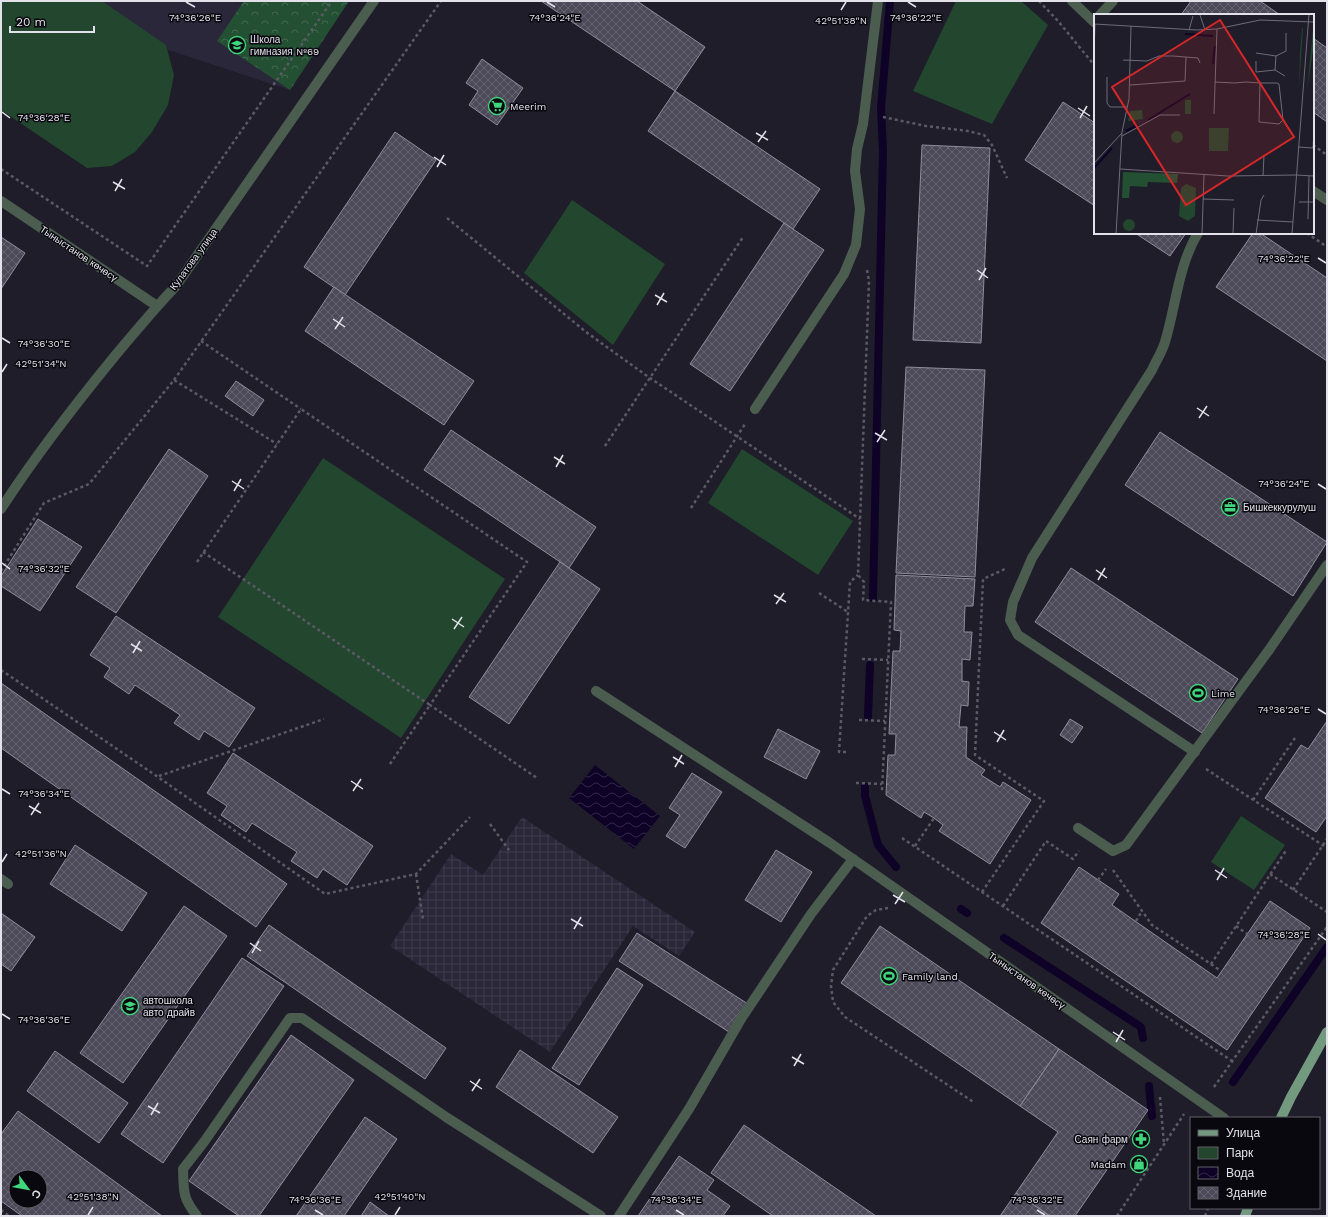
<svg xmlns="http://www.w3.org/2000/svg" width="1328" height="1217" font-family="'Work Sans',sans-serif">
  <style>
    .built { fill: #292739 }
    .industrial { fill: url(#industrial-grid) }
    .forest { fill: url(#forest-crowns) }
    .park { fill: #22462e }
    .water { fill: url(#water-waves) }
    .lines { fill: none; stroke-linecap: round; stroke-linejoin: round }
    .stream { stroke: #0e0327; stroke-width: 8 }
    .building { fill: url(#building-cross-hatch); stroke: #8f8d9d; fill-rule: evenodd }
    .path { stroke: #5b5a66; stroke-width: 2.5; stroke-dasharray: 3 3; stroke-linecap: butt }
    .minor { stroke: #4a5d4f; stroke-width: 10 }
    .major { stroke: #739a7e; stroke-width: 10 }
    .ticks { fill: none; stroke: #e3e2eb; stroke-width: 1.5 }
    .labels { text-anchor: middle; stroke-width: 3; stroke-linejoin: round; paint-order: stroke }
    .poi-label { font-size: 10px; fill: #e3e2eb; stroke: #09080e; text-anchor: start }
    .street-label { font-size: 10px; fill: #e3e2eb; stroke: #09080e }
    .inset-river { fill: none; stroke: #0e0327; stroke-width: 2 }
    .inset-road { fill: none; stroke: #6d6c77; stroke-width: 1 }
    .view { fill: #d62828; fill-opacity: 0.15; stroke: #d62828; stroke-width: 2 }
    .inset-edge { fill: none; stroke: #e3e2eb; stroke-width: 2 }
    .ticks-label { font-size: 10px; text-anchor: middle; fill: #e3e2eb; stroke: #09080e; stroke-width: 3; stroke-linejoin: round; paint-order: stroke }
  </style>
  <defs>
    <pattern id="industrial-grid" width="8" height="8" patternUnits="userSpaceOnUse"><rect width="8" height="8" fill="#292739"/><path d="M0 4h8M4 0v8" fill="none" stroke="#3e3c4c"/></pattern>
    <pattern id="forest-crowns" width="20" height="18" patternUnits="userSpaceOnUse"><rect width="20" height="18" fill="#235033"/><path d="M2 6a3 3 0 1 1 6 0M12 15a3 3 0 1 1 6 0" fill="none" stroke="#436951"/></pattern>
    <pattern id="water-waves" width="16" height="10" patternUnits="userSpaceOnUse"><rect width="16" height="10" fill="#0e0327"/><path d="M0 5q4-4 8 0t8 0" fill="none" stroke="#312746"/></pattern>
    <pattern id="building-cross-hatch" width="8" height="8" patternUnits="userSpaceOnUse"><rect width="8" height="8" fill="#4c4a59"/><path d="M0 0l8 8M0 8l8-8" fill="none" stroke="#666471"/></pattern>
  </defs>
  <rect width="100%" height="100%" fill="#1f1d2a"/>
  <polygon class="built" points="19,1 349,1 290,90"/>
  <polygon class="industrial" points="522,817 695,932 679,956 633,926 550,1052 390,946 451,854 483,875"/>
  <polygon class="forest" points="244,1 349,1 290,90 217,41"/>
  <g class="park">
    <polygon points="1,1 102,1 166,45 174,75 168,105 152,132 135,152 112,166 87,168 1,110"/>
    <polygon points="956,1 1021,1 1048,25 992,124 913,91"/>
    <polygon points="572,200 665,264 613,345 524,273"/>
    <polygon points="742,449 853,521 818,575 708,503"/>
    <polygon points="323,458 505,579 401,738 218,617"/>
    <polygon points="1241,816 1285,845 1254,890 1211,862"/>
  </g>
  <polygon class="water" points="595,765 660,816 634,849 569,798"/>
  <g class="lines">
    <g class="stream">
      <polyline points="873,598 883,150 881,108 890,1"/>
      <polyline points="868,716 870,665"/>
      <polyline points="865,787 865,796 878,845 896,867"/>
      <polyline points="961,909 967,913"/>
      <polyline points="1004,938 1141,1027 1143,1038"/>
      <polyline points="1233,1082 1327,947"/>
      <polyline points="1149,1086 1152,1116"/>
    </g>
  </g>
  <g class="building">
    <polygon points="541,1 637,1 705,47 675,91"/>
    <polygon points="1191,1 1260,1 1280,15 1181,15"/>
    <polygon points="1313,38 1327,48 1327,122 1313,112"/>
    <polygon points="482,59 523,88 497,125 469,105 478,91 466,83"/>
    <polygon points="675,91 820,189 793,229 648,131"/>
    <polygon points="1063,102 1095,123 1095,206 1025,160"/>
    <polygon points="395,132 436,160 345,295 304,267"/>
    <polygon points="922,145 990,148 981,343 913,340"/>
    <polygon points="784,223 824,250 730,391 690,364"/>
    <polygon points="1135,233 1186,233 1170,256"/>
    <polygon points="1253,233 1260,233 1327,278 1327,361 1216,287"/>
    <polygon points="1,237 25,253 1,289"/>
    <polygon points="334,287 474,381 444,425 305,331"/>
    <polygon points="906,367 985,370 975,577 896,573"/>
    <polygon points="236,381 264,400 253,416 225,396"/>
    <polygon points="451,430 596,527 569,568 424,470"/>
    <polygon points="1160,432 1327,542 1293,596 1125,485"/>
    <polygon points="169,449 208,476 116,613 76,587"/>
    <polygon points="38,519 82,547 40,611 1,586 1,576"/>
    <polygon points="560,562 600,589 509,724 469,697"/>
    <polygon points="1071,568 1238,679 1202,733 1035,622"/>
    <polygon points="896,575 975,579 973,606 965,606 964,632 972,632 970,660 962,659 962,681 969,682 968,706 961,705 959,727 967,727 966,757 985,770 981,775 1000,787 1003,782 1031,800 990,864 939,831 943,825 934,818 924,812 921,818 886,795 888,755 895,755 896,734 889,734 893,651 900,651 901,631 894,630"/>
    <polygon points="116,616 255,708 229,747 204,731 199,740 174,723 180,715 135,685 129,694 104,677 110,668 90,655"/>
    <polygon points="1,683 287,884 256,927 1,748"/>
    <polygon points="1070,719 1083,727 1072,743 1060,735"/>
    <polygon points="1327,721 1327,816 1316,832 1265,798 1301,745 1308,749"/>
    <polygon points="778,729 820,751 806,779 764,757"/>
    <polygon points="233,753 373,846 347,885 323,869 317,878 291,861 297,852 252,823 246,832 221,815 227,806 207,793"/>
    <polygon points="692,773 722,792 685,848 666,836 680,815 669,808"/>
    <polygon points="75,845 147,893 122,931 50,884"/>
    <polygon points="776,850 812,872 781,922 745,900"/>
    <polygon points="1079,867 1119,894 1112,905 1217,978 1270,901 1310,928 1227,1050 1041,923"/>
    <polygon points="184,906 227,936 123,1083 80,1053"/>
    <polygon points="1,913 35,937 11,971 1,964"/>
    <polygon points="269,925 446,1048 425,1079 247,956"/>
    <polygon points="880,926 1059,1049 1020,1106 841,983"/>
    <polygon points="637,933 748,1004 729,1032 619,961"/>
    <polygon points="242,958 284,986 163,1163 121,1134"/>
    <polygon points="617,968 643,985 579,1085 552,1068"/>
    <polygon points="291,1035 354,1080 259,1216 239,1216 189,1181"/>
    <polygon points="1059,1049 1148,1110 1075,1216 1050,1216 1016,1193 1058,1132 1020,1106"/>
    <polygon points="520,1050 618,1117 593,1153 496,1087"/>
    <polygon points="55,1051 128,1103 99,1143 27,1091"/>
    <path d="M 18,1111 L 162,1216 L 22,1216 L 1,1201 L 1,1134 ZM 16,1177 L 40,1177 L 40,1201 L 16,1201 Z"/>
    <polygon points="365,1117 397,1139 344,1216 296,1216"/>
    <polygon points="744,1125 876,1216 773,1216 711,1173"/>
    <polygon points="679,1156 714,1180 707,1190 730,1206 723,1216 638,1216"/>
    <polygon points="1016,1193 1050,1216 1000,1216"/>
    <polygon points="370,1202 389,1216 361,1216"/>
  </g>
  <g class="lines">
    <g class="path">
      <polyline points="1039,1 1058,21 1095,66"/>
      <polyline points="883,117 926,126 968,131 984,135 992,145 1007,178"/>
      <polyline points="1313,145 1327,155"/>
      <polyline points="1,169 147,266 332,1"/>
      <polyline points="447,218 586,332 650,378 860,519"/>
      <polyline points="1307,233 1327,247"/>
      <polyline points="867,270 869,281 858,575 864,582 863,600 891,602 882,791"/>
      <polyline points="201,341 301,409"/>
      <polyline points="174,380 441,1"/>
      <polyline points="605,446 743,237"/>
      <polyline points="691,508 745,424"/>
      <polyline points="203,552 430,705 390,764"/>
      <polyline points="197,562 301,409 527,562 430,705 537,778"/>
      <polyline points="1,571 44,503 89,484 174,380 277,444"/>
      <polyline points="819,593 848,612"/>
      <polyline points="862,659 888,660"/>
      <polyline points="1,670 158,777 325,894 416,874 470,817"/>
      <polyline points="859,720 885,721"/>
      <polyline points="846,752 839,752 850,582 858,575"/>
      <polyline points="1206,769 1327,848"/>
      <polyline points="159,776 324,719"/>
      <polyline points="856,783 882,784"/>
      <polyline points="1253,800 1295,738"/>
      <polyline points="490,824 509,850"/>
      <polyline points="902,838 1232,1061"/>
      <polyline points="915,846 934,818"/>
      <polyline points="1113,870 1152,925 1211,964 1287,849"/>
      <polyline points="416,874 423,919"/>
      <polyline points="1270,874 1327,912"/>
      <polyline points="1098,880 1106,869"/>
      <polyline points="1293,890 1327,839"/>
      <polyline points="982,892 1044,801 975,755 983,579 1005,569"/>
      <polyline points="1003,906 1046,841 1073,859 1079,851"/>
      <polyline points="888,908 876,910 867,916 833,970 831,986 833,1002 845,1017 975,1103"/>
      <polyline points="1136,921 1142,911"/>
      <polyline points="1236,926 1247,934"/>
      <polyline points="1211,964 1221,971"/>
      <polyline points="1214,1087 1327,927"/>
      <polyline points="1160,1097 1164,1144"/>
      <polyline points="1,1210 9,1216"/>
      <polyline points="1117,1216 1184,1114"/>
      <polyline points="1205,1216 1208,1208"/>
    </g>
    <g class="minor">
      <polyline points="1072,1 1095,23"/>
      <polyline points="1100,15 1113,1"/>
      <polyline points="1313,191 1327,200"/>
      <polyline points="1,201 157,306"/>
      <polyline points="755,409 844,274 856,245 860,209 855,171 857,149 863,124 878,1"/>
      <path d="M 1,509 C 35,456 74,406 114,357 C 134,333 154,309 176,286 L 374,1"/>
      <polyline points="596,691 830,843 1224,1118"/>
      <path d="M 1195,752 L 1018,635 L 1010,620 L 1013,602 L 1032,558 L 1152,370 C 1156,361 1162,352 1165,342 C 1176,306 1178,266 1198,233"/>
      <polyline points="1078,828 1113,851 1126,845 1269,650 1327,565"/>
      <polyline points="1,879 8,884"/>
      <path d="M 197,1216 C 182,1197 184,1192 183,1169 L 204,1142 L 290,1018 L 302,1018 L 446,1117 L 601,1216"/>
      <polyline points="619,1216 689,1109 741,1019 811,914 853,859"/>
    </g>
    <g class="major">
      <polyline points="1281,1118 1291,1097 1327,1032"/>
      <polyline points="1245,1216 1248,1208"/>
    </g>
  </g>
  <path class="ticks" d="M 186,2 L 195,7M 547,2 L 555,7M 908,2 L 916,7M 841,10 L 846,2M 1078,108 L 1090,116M 2,112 L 10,118M 1080,118 L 1087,106M 756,133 L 768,140M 758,142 L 766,131M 434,157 L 446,165M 437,167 L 444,155M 113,182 L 125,189M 115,191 L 122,179M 1318,258 L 1326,263M 977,270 L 988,278M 979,280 L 986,268M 655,295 L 667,302M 657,305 L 664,293M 333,319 L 345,327M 335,329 L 343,317M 2,338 L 10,343M 2,372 L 7,364M 1197,408 L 1209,416M 1199,418 L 1207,406M 875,433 L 887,440M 877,442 L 885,430M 554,457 L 565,464M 556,467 L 563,455M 232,481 L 244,489M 1318,484 L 1326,489M 234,491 L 241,479M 2,563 L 10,569M 1096,570 L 1107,578M 1098,580 L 1105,568M 774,595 L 786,602M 776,604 L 784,593M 452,619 L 464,627M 454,629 L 462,617M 131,644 L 142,651M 133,653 L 140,641M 1318,709 L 1326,714M 994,732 L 1006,740M 997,742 L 1004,730M 673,757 L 684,764M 675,767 L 682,755M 351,781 L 363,789M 2,789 L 10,794M 353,791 L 361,779M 29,806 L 41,813M 31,815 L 39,803M 2,862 L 7,854M 1215,870 L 1227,878M 1217,880 L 1224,868M 893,895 L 905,902M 895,904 L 903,892M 571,919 L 583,926M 574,929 L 581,917M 1318,934 L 1326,940M 250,943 L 261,951M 252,953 L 259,941M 2,1014 L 10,1019M 1113,1032 L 1125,1040M 1116,1042 L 1123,1030M 792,1057 L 804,1064M 794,1066 L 801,1054M 470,1081 L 482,1089M 472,1091 L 480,1079M 148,1106 L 160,1113M 151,1115 L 158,1103M 315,1210 L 323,1215M 676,1210 L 684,1215M 1037,1210 L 1045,1215M 88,1215 L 93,1207M 395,1215 L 400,1207"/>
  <defs>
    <g id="school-ring" transform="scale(0.9)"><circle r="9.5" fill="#09080e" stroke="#3ed77d" stroke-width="1.5"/><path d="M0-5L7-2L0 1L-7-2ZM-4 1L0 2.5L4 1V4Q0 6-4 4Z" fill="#3ed77d"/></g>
    <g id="supermarket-ring" transform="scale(0.9)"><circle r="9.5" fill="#09080e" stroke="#3ed77d" stroke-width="1.5"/><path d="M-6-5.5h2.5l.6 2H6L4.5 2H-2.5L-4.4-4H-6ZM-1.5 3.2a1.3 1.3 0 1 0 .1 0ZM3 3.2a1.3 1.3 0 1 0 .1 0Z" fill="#3ed77d"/></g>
    <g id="office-ring" transform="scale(0.9)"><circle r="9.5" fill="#09080e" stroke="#3ed77d" stroke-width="1.5"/><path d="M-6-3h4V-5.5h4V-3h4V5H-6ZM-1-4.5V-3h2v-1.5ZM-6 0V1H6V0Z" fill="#3ed77d"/></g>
    <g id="stadium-ring" transform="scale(0.9)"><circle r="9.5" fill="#09080e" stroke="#3ed77d" stroke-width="1.5"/><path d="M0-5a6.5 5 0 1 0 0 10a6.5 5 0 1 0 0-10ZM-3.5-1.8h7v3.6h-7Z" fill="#3ed77d"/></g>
    <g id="pharmacy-ring" transform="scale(0.9)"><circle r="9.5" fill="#09080e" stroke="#3ed77d" stroke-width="1.5"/><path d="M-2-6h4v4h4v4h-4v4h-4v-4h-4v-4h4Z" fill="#3ed77d"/></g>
    <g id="shop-ring" transform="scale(0.9)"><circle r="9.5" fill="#09080e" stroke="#3ed77d" stroke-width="1.5"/><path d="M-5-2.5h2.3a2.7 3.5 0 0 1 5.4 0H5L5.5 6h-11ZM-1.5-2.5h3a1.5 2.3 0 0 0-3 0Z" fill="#3ed77d"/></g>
  </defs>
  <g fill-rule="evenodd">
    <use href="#school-ring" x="237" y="45"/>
    <use href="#supermarket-ring" x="497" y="106"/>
    <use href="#office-ring" x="1230" y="507"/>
    <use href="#stadium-ring" x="1198" y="693"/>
    <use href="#stadium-ring" x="889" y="976"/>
    <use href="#school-ring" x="130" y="1006"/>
    <use href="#pharmacy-ring" x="1141" y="1139"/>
    <use href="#shop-ring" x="1139" y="1164"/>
  </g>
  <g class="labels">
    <g class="poi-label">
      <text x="250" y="43">Школа<tspan x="250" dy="12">гимназия №69</tspan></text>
      <text x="510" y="110">Meerim</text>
      <text x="1243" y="511">Бишкеккурулуш</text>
      <text x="1211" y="697">Lime</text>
      <text x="902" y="980">Family land</text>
      <text x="143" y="1004">автошкола<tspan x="143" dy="12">авто драйв</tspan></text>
      <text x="1128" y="1143" text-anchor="end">Саян фарм</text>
      <text x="1126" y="1168" text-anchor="end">Madam</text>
    </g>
    <g class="street-label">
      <text transform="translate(79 253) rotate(34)" y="4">Тыныстанов көчөсү</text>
      <text transform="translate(193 259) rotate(-54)" y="4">Кулатова улица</text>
      <text transform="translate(1027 980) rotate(35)" y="4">Тыныстанов көчөсү</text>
    </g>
  </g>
  <g transform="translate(1094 14)">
    <rect width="220" height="220" fill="#1f1d2a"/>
    <path d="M 208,14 L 209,14 L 205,75 L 206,38 ZM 219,15 L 220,30 L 213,76 Z" fill="#22462e"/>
    <path d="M 29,158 L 84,160 L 83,169 L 54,168 L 53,173 L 36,172 L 35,184 L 28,184 Z" fill="#235033"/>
    <path d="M 91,86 L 97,86 L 97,100 L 91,100 ZM 48,96 L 49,105 L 34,107 L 36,97 ZM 115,114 L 135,114 L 134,137 L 115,137 ZM77 123a6 6 0 1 1 12 0a6 6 0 1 1-12 0ZM 92,170 L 102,174 L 101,202 L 94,207 L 85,202 L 87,174 ZM29 211a6 6 0 1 1 12 0a6 6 0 1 1-12 0Z" fill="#22462e"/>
    <path class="inset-river" d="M 91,20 L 119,22M 119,50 L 121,32M 54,106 L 96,80M 32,117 L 44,111M 0,154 L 18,134"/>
    <path class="inset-road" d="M 106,1 L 111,16M 0,10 L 103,16 L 123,15 L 166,6 L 220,8M 95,16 L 99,2M 162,39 L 182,42M 0,41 L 1,10M 29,46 L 53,47 L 65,42 L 79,42 L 104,44 L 106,49M 162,47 L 162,58 L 181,56M 191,62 L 181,56 L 182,42 L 192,37 L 192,19M 13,63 L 13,89 L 16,93 L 33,93M 121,68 L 141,69 L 152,68 L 166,69 L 183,69 L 185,70 L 189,106 L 185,110 L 165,108 L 166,69M 36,71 L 91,67 L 92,43M 120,100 L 123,15M 28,122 L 66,101 L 86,101M 204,133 L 219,134 L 220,117M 0,149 L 28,119M 26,155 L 134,162 L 202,161M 202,161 L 220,162M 169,162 L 170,141M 109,185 L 140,186M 205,188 L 220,188M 214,205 L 215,162M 163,206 L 199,208M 22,220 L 28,118 L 35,85 L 37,12M 108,220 L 110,160M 139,220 L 140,194M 162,220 L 167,186 L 170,181M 198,220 L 215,0"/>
    <path class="view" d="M 126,6 L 200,123 L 92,191 L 18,73 Z"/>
    <rect width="220" height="220" class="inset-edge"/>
  </g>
  <g class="ticks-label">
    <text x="195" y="21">74°36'26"E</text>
    <text x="555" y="21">74°36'24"E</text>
    <text x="916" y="21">74°36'22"E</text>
    <text x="841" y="24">42°51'38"N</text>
    <text x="44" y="121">74°36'28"E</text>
    <text x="1284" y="262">74°36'22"E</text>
    <text x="44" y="347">74°36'30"E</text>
    <text x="41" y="367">42°51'34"N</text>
    <text x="1284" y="487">74°36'24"E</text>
    <text x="44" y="572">74°36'32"E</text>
    <text x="1284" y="713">74°36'26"E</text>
    <text x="44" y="797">74°36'34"E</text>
    <text x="41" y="857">42°51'36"N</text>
    <text x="1284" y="938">74°36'28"E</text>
    <text x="44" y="1023">74°36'36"E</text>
    <text x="93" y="1200">42°51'38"N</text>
    <text x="400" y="1200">42°51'40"N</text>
    <text x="315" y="1203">74°36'36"E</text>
    <text x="676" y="1203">74°36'34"E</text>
    <text x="1037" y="1203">74°36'32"E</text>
  </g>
  <rect width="1328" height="1217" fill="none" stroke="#e3e2eb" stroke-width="4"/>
  <rect x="1190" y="1117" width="130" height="92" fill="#09080e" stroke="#605f66"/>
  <rect x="1198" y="1130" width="20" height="6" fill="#739a7e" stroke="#605f66"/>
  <text x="1226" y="1137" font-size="12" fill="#e3e2eb">Улица</text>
  <rect x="1198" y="1147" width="20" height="12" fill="#22462e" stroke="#605f66"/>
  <text x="1226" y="1157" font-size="12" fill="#e3e2eb">Парк</text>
  <rect x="1198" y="1167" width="20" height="12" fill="url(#water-waves)" stroke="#605f66"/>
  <text x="1226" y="1177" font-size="12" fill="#e3e2eb">Вода</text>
  <rect x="1198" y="1187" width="20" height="12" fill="url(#building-cross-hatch)" stroke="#605f66"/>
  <text x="1226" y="1197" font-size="12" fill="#e3e2eb">Здание</text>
  <g transform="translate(28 1189) rotate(122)"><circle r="19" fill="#09080e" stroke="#605f66"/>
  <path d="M0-3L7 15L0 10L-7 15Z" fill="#3ed77d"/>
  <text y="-6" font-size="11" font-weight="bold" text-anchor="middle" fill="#e3e2eb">С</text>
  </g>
  <path d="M10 26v6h84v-6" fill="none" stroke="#e3e2eb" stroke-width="2"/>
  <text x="16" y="26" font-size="12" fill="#e3e2eb" stroke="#09080e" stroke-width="3" paint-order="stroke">20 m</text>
</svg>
